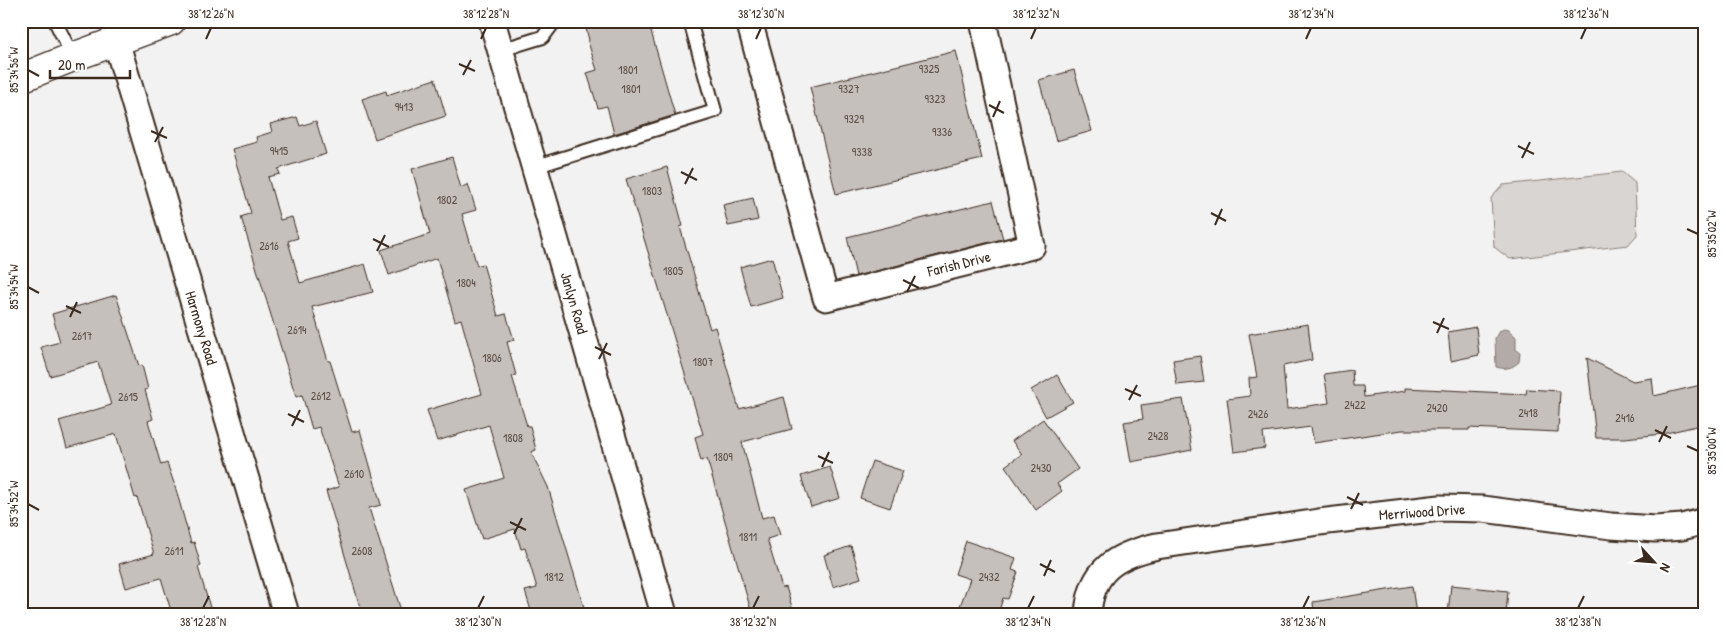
<svg xmlns="http://www.w3.org/2000/svg" width="1726" height="635" font-family="'Patrick Hand',sans-serif">
  <style>
    .green { fill: #d8d5d2; stroke: #8a8078 }
    .water { fill: #b2aba7; stroke: #827770 }
    .building { fill: #c6c0bd; stroke: #3b2a1e }
    .lines { fill: none; stroke-linecap: round; stroke-linejoin: round }
    .lane-casing { stroke: #3b2a1e; stroke-width: 16 }
    .street-casing { stroke: #3b2a1e; stroke-width: 29 }
    .primary-casing { stroke: #3b2a1e; stroke-width: 31 }
    .lane { stroke: #fff; stroke-width: 12 }
    .street { stroke: #fff; stroke-width: 25 }
    .primary { stroke: #fff; stroke-width: 28 }
    .ticks { fill: none; stroke: #3b2a1e; stroke-width: 2 }
    .labels { text-anchor: middle; stroke-width: 4; stroke-linejoin: round; paint-order: stroke }
    .number-label { font-size: 12px; fill: #5e5046 }
    .street-label { font-size: 15px; fill: #3b2a1e; stroke: #fff }
    .neatline { fill: none; stroke: #3b2a1e; stroke-width: 2 }
    .ticks-label { font-size: 12px; text-anchor: middle; fill: #3b2a1e }
  </style>
  <rect width="100%" height="100%" fill="#f3f2f2"/>
  <filter id="ink" filterUnits="userSpaceOnUse"><feTurbulence type="fractalNoise" baseFrequency=".02" numOctaves="2"/><feDisplacementMap in="SourceGraphic" scale="10" xChannelSelector="R" yChannelSelector="G"/><feConvolveMatrix kernelMatrix="1 2 1 2 8 2 1 2 1" color-interpolation-filters="sRGB"/></filter>
  <g filter="url(#ink)">
    <polygon class="green" points="1622,172 1635,183 1637,235 1628,245 1510,259 1494,247 1491,198 1503,185"/>
    <path class="water" d="M 1504,329 L 1509,330 L 1516,337 L 1516,350 L 1520,352 L 1519,362 C 1512,368 1506,370 1496,367 L 1495,338 L 1499,331 Z"/>
    <g class="building">
      <polygon points="584,21 648,21 675,115 614,134 607,106 598,108 587,73 597,70 588,42 589,40"/>
      <polygon points="956,51 982,159 836,194 810,87"/>
      <polygon points="1074,70 1092,131 1056,141 1039,80"/>
      <polygon points="435,79 446,116 375,139 362,99 386,91 387,95"/>
      <polygon points="297,117 300,126 316,121 326,154 278,169 280,174 268,177 280,220 292,217 298,238 288,241 300,283 365,264 373,292 312,307 328,361 330,361 352,432 360,430 381,505 369,508 402,614 362,614 326,491 339,487 319,427 312,429 302,395 296,397 241,217 251,213 232,149 257,142 256,137 272,132 270,124"/>
      <polygon points="452,157 461,188 468,184 476,210 462,214 477,266 483,264 498,316 506,314 514,340 507,342 516,375 512,376 527,426 530,426 536,450 531,452 548,487 586,614 532,614 525,591 537,588 525,548 521,549 515,529 482,539 466,490 504,478 489,425 437,441 427,410 482,394 461,319 455,321 437,258 389,275 381,250 430,234 412,169"/>
      <polygon points="667,167 683,226 680,227 710,329 715,327 739,409 784,397 792,429 742,442 762,518 774,515 780,535 767,539 782,588 786,587 794,614 752,614 707,459 701,461 695,437 703,434 626,179"/>
      <polygon points="753,198 758,220 728,226 723,205"/>
      <polygon points="993,201 1003,239 856,276 847,237"/>
      <polygon points="772,258 783,298 751,307 740,267"/>
      <polygon points="116,295 139,366 142,365 148,389 145,390 153,419 148,421 161,465 167,463 175,486 191,543 194,542 201,566 198,567 212,614 172,614 161,578 126,588 119,564 154,554 137,497 135,498 116,434 67,448 59,421 111,405 98,362 50,376 41,347 60,342 52,314"/>
      <polygon points="1308,324 1312,360 1283,366 1287,409 1329,403 1324,374 1352,370 1353,386 1363,386 1364,397 1405,391 1405,388 1526,394 1527,389 1560,391 1558,432 1469,428 1469,430 1402,430 1314,443 1311,427 1263,433 1265,448 1234,452 1227,399 1250,396 1249,378 1257,377 1249,334"/>
      <polygon points="1476,327 1479,355 1451,361 1448,332"/>
      <polygon points="1200,356 1204,382 1177,385 1173,360"/>
      <polygon points="1587,358 1633,381 1652,378 1654,396 1705,384 1705,424 1662,434 1625,438 1596,438"/>
      <polygon points="1057,375 1073,402 1046,417 1031,390"/>
      <polygon points="1183,399 1192,450 1131,462 1124,422 1143,419 1141,405"/>
      <polygon points="1043,419 1078,469 1057,484 1062,491 1036,510 1005,466 1022,454 1012,441"/>
      <polygon points="872,461 903,471 890,508 860,498"/>
      <polygon points="830,467 840,498 811,507 801,476"/>
      <polygon points="966,541 1016,558 1012,570 1018,572 1008,599 1003,598 998,614 983,614 960,606 970,579 955,574"/>
      <polygon points="851,546 861,578 833,587 824,555"/>
      <polygon points="1451,585 1508,591 1506,614 1448,614"/>
      <polygon points="1412,586 1416,614 1314,614 1313,602"/>
    </g>
    <g class="lines">
      <g class="lane-casing">
        <g id="lane">
          <polyline points="55,21 73,57"/>
          <polyline points="500,50 543,37 555,21"/>
          <polyline points="534,167 715,111 690,21"/>
        </g>
      </g>
      <g class="street-casing">
        <g id="street">
          <polyline points="492,21 664,614"/>
          <polyline points="749,21 826,298 1032,246 983,21"/>
          <polyline points="116,41 286,614"/>
          <path d="M 1088,614 C 1091,569 1117,555 1157,546 L 1319,522 L 1440,508 L 1483,509 L 1611,526 L 1655,529 L 1682,527 L 1705,521"/>
        </g>
      </g>
      <g class="primary-casing">
        <polyline id="primary" points="21,78 73,57 171,21"/>
      </g>
      <use href="#lane" class="lane"/>
      <use href="#street" class="street"/>
      <use href="#primary" class="primary"/>
    </g>
  </g>
  <path class="ticks" d="M 206,39 L 211,28M 481,39 L 486,28M 756,39 L 761,28M 1031,39 L 1036,28M 1306,39 L 1311,28M 1581,39 L 1586,28M 459,64 L 475,71M 28,70 L 39,76M 463,75 L 471,60M 989,105 L 1004,113M 993,117 L 1000,101M 151,131 L 167,138M 155,142 L 163,127M 1518,146 L 1534,154M 1522,158 L 1530,142M 681,172 L 697,180M 685,184 L 693,168M 1211,213 L 1226,221M 1215,225 L 1222,209M 1687,229 L 1698,234M 373,239 L 389,247M 377,251 L 385,235M 903,280 L 919,288M 28,287 L 39,293M 907,292 L 915,276M 66,306 L 81,313M 70,317 L 77,302M 1433,322 L 1449,329M 1437,333 L 1444,318M 595,347 L 611,355M 599,359 L 607,343M 1125,389 L 1141,396M 1129,400 L 1137,385M 288,414 L 304,422M 292,426 L 300,410M 1655,430 L 1671,438M 1659,442 L 1667,426M 1687,446 L 1698,451M 818,456 L 833,463M 822,467 L 829,452M 1347,497 L 1363,505M 28,504 L 39,510M 1351,509 L 1359,493M 510,522 L 526,530M 514,534 L 522,518M 1040,564 L 1055,572M 1044,576 L 1051,560M 203,608 L 209,596M 478,608 L 484,596M 753,608 L 759,596M 1028,608 L 1034,596M 1303,608 L 1309,596M 1578,608 L 1584,596"/>
  <g class="labels">
    <g class="number-label">
      <text x="929" y="73">9325</text>
      <text x="628" y="74">1801</text>
      <text x="631" y="93">1801</text>
      <text x="849" y="93">9327</text>
      <text x="935" y="103">9323</text>
      <text x="404" y="111">9413</text>
      <text x="854" y="123">9329</text>
      <text x="942" y="136">9336</text>
      <text x="279" y="155">9415</text>
      <text x="862" y="156">9338</text>
      <text x="652" y="195">1803</text>
      <text x="447" y="204">1802</text>
      <text x="269" y="250">2616</text>
      <text x="673" y="275">1805</text>
      <text x="466" y="287">1804</text>
      <text x="297" y="334">2614</text>
      <text x="82" y="340">2617</text>
      <text x="492" y="362">1806</text>
      <text x="703" y="366">1807</text>
      <text x="321" y="400">2612</text>
      <text x="128" y="401">2615</text>
      <text x="1355" y="409">2422</text>
      <text x="1437" y="412">2420</text>
      <text x="1528" y="417">2418</text>
      <text x="1258" y="418">2426</text>
      <text x="1625" y="422">2416</text>
      <text x="1158" y="440">2428</text>
      <text x="513" y="442">1808</text>
      <text x="723" y="461">1809</text>
      <text x="1041" y="472">2430</text>
      <text x="354" y="478">2610</text>
      <text x="748" y="541">1811</text>
      <text x="174" y="555">2611</text>
      <text x="362" y="555">2608</text>
      <text x="554" y="581">1812</text>
      <text x="989" y="581">2432</text>
    </g>
    <g class="street-label">
      <text transform="translate(959 264) rotate(-14)" y="5">Farish Drive</text>
      <text transform="translate(574 303) rotate(74)" y="5">Janlyn Road</text>
      <text transform="translate(201 328) rotate(73)" y="5">Harmony Road</text>
      <text transform="translate(1422 512) rotate(-4)" y="5">Merriwood Drive</text>
    </g>
  </g>
  <rect width="1726" height="635" fill="none" stroke="#fff" stroke-width="55"/>
  <g transform="translate(1654 562) rotate(116)" stroke="#ffffff" stroke-width="4" paint-order="stroke">
  <path d="M0-4L9 19L0 12L-9 19Z" fill="#3b2a1e"/>
  <text y="-8" font-size="14" font-weight="bold" text-anchor="middle" fill="#3b2a1e">N</text>
  </g>
  <path d="M50 70v8h80v-8" fill="none" stroke="#3b2a1e" stroke-width="2.5"/>
  <text x="58" y="70" font-size="15" fill="#3b2a1e" stroke="#ffffff" stroke-width="4" paint-order="stroke">20 m</text>
  <rect x="28" y="28" width="1670" height="580" class="neatline"/>
  <g class="ticks-label">
    <text x="211" y="18">38°12'26"N</text>
    <text x="486" y="18">38°12'28"N</text>
    <text x="761" y="18">38°12'30"N</text>
    <text x="1036" y="18">38°12'32"N</text>
    <text x="1311" y="18">38°12'34"N</text>
    <text x="1586" y="18">38°12'36"N</text>
    <text transform="translate(14 70) rotate(-90)" y="4">85°34'56"W</text>
    <text transform="translate(1712 234) rotate(-90)" y="4">85°35'02"W</text>
    <text transform="translate(14 287) rotate(-90)" y="4">85°34'54"W</text>
    <text transform="translate(1712 451) rotate(-90)" y="4">85°35'00"W</text>
    <text transform="translate(14 504) rotate(-90)" y="4">85°34'52"W</text>
    <text x="203" y="626">38°12'28"N</text>
    <text x="478" y="626">38°12'30"N</text>
    <text x="753" y="626">38°12'32"N</text>
    <text x="1028" y="626">38°12'34"N</text>
    <text x="1303" y="626">38°12'36"N</text>
    <text x="1578" y="626">38°12'38"N</text>
  </g>
</svg>
